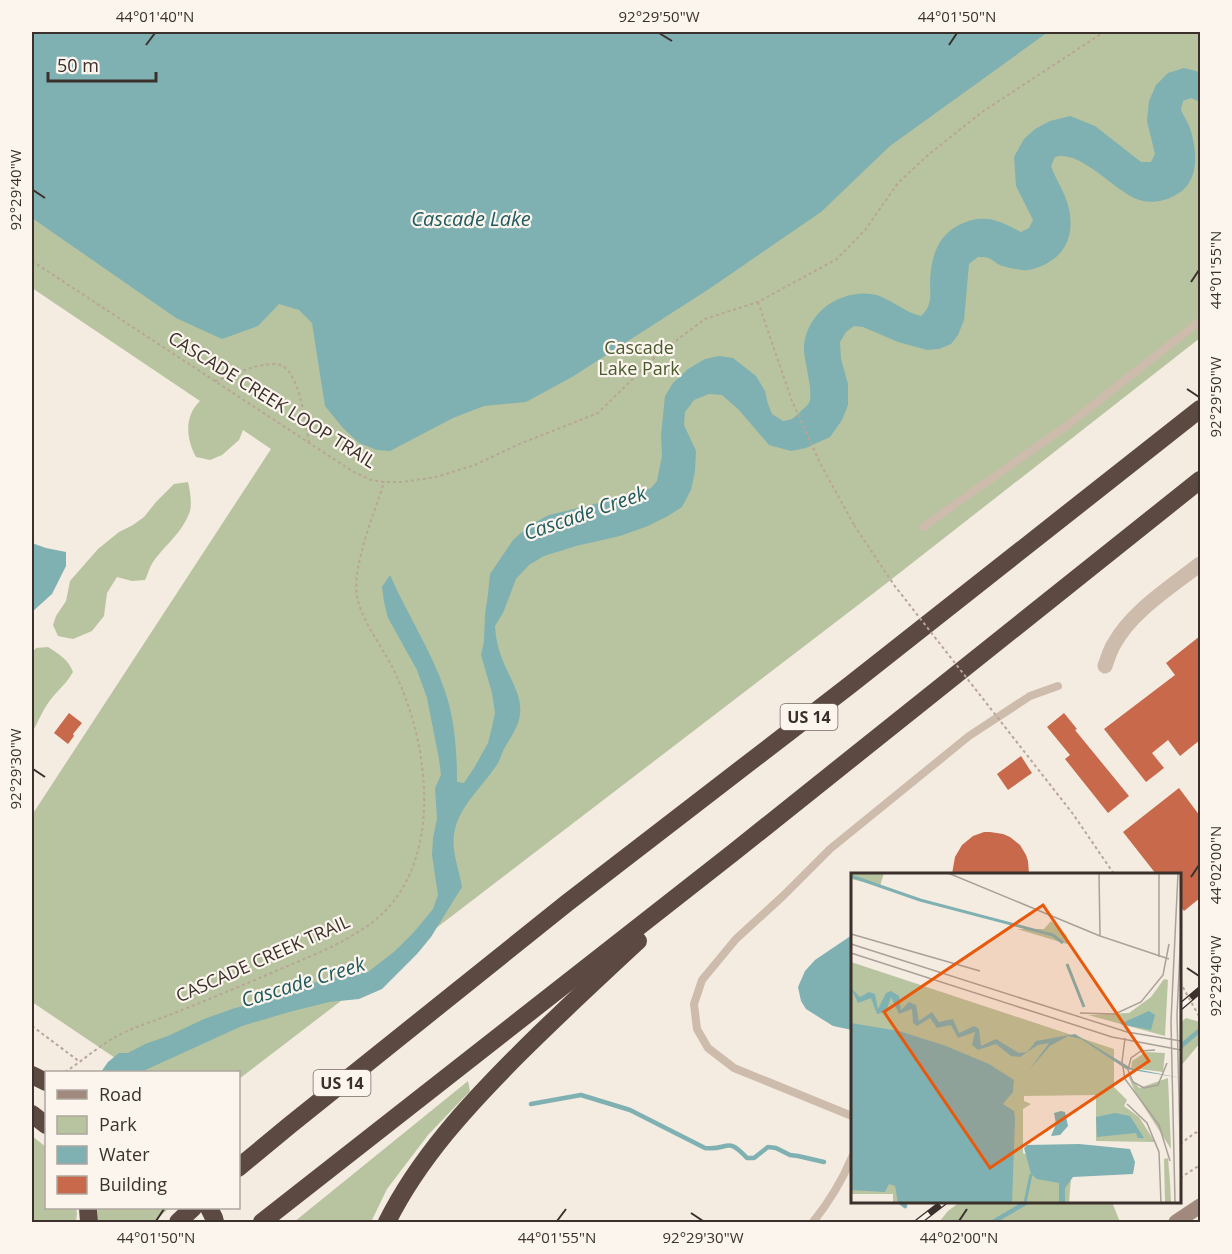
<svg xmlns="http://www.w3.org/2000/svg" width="1232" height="1254" font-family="'Open Sans',sans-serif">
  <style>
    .green { fill: #b8c4a0 }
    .water { fill: #7fb0b2 }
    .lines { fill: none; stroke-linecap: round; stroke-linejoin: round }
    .stream { stroke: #7fb0b2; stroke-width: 4.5 }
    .building { fill: #c8694b }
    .path { stroke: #b9a596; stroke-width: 2; stroke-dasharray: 3 3; stroke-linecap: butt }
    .lane { stroke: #cdbbac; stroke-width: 8 }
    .street { stroke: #cdbbac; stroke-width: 15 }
    .secondary { stroke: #a18a7d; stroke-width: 15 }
    .highway { stroke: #5c4a42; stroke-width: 18 }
    .rail-casing { stroke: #3b302b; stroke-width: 7 }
    .rail { stroke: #fbf5ee; stroke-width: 4.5; stroke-dasharray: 14; stroke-linecap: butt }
    .path-bridge { stroke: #b9a596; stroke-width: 2; stroke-dasharray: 3 3; stroke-linecap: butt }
    .ticks { fill: none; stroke: #3b302b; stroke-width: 2 }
    .labels { text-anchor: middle; stroke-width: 4.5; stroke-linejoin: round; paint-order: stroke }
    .shield { fill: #fbf5ee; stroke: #756b66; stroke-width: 1.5 }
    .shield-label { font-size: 16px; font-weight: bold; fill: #3b302b }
    .park-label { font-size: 18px; fill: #4a5a2e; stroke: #fbf5ee }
    .street-label { font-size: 18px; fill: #3b302b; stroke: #fbf5ee }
    .water-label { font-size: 20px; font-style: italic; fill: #1f5a5e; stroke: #fbf5ee }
    .inset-river { fill: none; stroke: #7fb0b2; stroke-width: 3 }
    .inset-road { fill: none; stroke: #aaa098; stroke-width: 1.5 }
    .view { fill: #e8590c; fill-opacity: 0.15; stroke: #e8590c; stroke-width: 3 }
    .inset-edge { fill: none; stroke: #3b302b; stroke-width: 3 }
    .neatline { fill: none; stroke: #3b302b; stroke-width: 2 }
    .ticks-label { font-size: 15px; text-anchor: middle; fill: #3b302b }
  </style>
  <rect width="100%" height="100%" fill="#f4ebe1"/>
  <g class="green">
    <path d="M 32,32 L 1200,32 L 1200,338 L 879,589 L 239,1079 L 238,1072 L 136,1072 L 32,1002 L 32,815 L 271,449 L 243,430 L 239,440 L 222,455 L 210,460 L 196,457 C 186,439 184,416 200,401 L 32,288 Z"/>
    <path d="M 188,482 C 190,491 192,502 190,511 C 183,532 165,545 153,562 C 149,568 148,574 145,580 L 132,581 L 117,577 L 107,593 L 104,616 L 92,631 L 73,639 L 58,636 L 53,625 L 56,616 L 66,601 L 70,581 L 98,549 L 119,532 L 133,525 L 144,517 L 156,502 L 174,484 Z"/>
    <path d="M 48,647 C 60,655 68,659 73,672 C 66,684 59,689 51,699 C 43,709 38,722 32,733 L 32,653 L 36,648 Z"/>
    <polygon points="1186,1018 1200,1022 1200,1043 1180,1067 1180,1023"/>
    <polygon points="468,1081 470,1091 428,1135 387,1189 371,1222 294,1222"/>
    <polygon points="32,1136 46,1147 46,1208 76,1208 77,1214 76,1222 32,1222"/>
    <polygon points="960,1202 1112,1202 1120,1222 939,1222 948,1211"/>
    <polygon points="98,1208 169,1208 154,1222 98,1222"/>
  </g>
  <g class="water">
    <polygon points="32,32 1048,32 890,146 821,212 709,289 572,377 526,402 484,406 453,418 390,451 377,450 359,443 343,428 325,406 312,323 299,310 279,304 258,326 222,339 176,318 32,218"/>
    <path d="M 1184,68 L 1200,72 L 1200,102 L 1191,98 L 1183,101 L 1181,110 C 1184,117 1189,124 1191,131 C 1196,149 1199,173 1185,188 C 1183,191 1177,194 1174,196 C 1165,201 1153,203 1143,201 C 1118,197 1083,149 1055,157 L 1051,166 C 1054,175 1059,183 1063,192 C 1074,214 1075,245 1052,260 C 1044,266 1032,271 1022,270 C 1016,269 1008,268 1003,266 C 991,262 994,256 978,257 L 969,264 L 964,320 L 958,335 L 951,344 L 939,349 L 927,350 L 898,342 L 863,327 L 854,326 L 846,332 L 840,342 L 841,359 L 848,384 L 848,405 L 842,420 L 830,437 L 806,448 L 791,451 L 769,445 L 739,410 L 722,395 L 709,394 L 694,400 L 685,412 L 684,425 L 696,451 L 695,471 L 691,490 L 682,507 L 668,516 L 648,526 L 620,536 L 576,546 L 544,556 L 529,565 L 516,579 L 503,613 L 495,626 C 496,642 500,656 507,670 C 513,683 522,698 520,714 C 519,726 511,737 505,747 C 502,752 501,758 498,763 C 485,784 461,804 455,829 C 450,849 459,868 462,887 L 431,937 L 417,954 L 382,989 L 359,999 L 329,1002 L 289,1012 L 242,1026 L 141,1072 L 99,1072 L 101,1072 L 108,1062 L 119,1053 L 128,1053 L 145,1044 L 168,1036 L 204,1019 L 235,1008 L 273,999 L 304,986 L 330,978 L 368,972 L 395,951 L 414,932 L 433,909 L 438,895 L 432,855 L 433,838 L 437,819 L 435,788 L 441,775 L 439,759 L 427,698 L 417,670 L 388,618 L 384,602 L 382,587 L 390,575 C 407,614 431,650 445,691 C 455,720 457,752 457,782 L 464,783 L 474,768 L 488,743 L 492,727 L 495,713 L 492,693 L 481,655 L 484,641 L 485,614 L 488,594 L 490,574 L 513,540 L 530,525 L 549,515 L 636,494 L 651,488 L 657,481 L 662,456 L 661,436 L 665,396 L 673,383 L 688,369 L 705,359 L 719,356 L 733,358 L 742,365 L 756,376 L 765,391 L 768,404 L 772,414 L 783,421 C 793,420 795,417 802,410 C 804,408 807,406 809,403 C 814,392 804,362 804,349 C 804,330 816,312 831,303 C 843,296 857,292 871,294 C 888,296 903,312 921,316 C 933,305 930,295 930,281 C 931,258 937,236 959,225 C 984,213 998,220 1021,232 L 1029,228 L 1033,220 L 1016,186 L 1014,157 L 1024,139 L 1035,129 L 1050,121 L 1070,116 L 1095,126 L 1141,162 L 1151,162 L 1155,154 L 1147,121 L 1149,101 L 1156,85 L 1168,73 Z"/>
    <polygon points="32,543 46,548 66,552 66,566 52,594 32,612"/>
    <polygon points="852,935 852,1030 833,1026 806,1009 801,1001 798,987 805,971 815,960"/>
  </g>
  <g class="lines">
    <g class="stream">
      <polyline points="1180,1047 1200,1030"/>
      <path d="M 531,1104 L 581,1095 L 630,1110 L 705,1148 C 729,1151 726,1135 747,1158 L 754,1158 L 768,1147 L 776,1148 L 790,1155 L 798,1156 L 824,1162"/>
      <polyline points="900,1202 905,1206"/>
      <polyline points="951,1222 962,1222"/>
      <polyline points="993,1222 1027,1202"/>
    </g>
  </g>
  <g class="building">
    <polygon points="1200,636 1200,740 1180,756 1168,740 1152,753 1164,768 1146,782 1104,729 1175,675 1166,663"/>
    <polygon points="69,713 82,723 73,734 74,736 68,744 54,733"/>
    <polygon points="1064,713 1077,729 1075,730 1129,796 1108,813 1065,759 1070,755 1047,727"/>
    <polygon points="1021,756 1032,773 1008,790 997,774"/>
    <polygon points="1179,788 1200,816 1200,898 1184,911 1179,905 1179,874 1156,874 1123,832"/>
    <polygon points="984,832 990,832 1003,834 1010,837 1020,845 1026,855 1028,861 1029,874 952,874 955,857 962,845 973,836"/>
  </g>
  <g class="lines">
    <g class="path">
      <polyline points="32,261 352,471 371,480 384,482 402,482 436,477 475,465 517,445 598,413 657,355 705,319 758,302 837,259 865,230 898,183 928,155 982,112 1104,32"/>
      <polyline points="758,302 792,401 820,463 854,525"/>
      <path d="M 215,381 C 231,376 248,367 264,365 C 269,364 277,363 282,366 C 300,374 305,423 309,442"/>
      <polyline points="32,1026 80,1062"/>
      <path d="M 65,1072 C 82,1061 99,1046 117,1036 C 134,1027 154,1021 172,1014 C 210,999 248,983 285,967 C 314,955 344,943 370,924 C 444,870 431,751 397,677 C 387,653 361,621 357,596 C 352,565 375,512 384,482"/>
      <polyline points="1180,1144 1195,1133 1200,1131"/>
      <polyline points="1180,1178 1200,1165"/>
    </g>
    <g class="lane">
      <polyline points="923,527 1069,424 1200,321"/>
      <polyline points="852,1116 734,1068 708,1048 697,1029 694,1004 702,980 736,939 783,896 830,849 969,736 1030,696 1058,686"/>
      <path d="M 813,1222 C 829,1202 842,1181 852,1157"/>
    </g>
    <path class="street" d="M 1105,666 C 1108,658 1110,650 1114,644 C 1132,611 1171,587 1200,564"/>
    <polyline class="secondary" points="1176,1222 1200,1206"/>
    <g class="highway">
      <polyline points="32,1075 46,1082"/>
      <polyline points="32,1114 46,1125"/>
      <polyline points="238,1168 290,1125 567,903 850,685 1200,409"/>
      <polyline points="88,1208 89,1222"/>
      <polyline points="209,1208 214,1218 215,1222"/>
      <polyline points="178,1222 193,1208"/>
      <polyline points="262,1222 734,852 1200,480"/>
      <path d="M 387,1222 C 419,1158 468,1105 519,1054 C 558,1015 598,978 638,941"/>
    </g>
    <g class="rail-casing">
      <g id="rail">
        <polyline points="1180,1007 1200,990"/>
        <polyline points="918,1222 944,1202"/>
      </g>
    </g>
    <use href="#rail" class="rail"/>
    <g class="path-bridge">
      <polyline points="854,525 894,585 1073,814 1114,874"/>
      <polyline points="1180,982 1200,1018"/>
    </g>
  </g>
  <path class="ticks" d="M 659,33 L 672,41M 146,45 L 155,33M 949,45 L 957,33M 33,190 L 45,198M 1191,282 L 1199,270M 1187,389 L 1199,397M 33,769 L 45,777M 1191,877 L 1199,865M 1187,968 L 1199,976M 691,1213 L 703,1221M 156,1221 L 164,1209M 557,1221 L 566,1209M 959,1221 L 967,1209"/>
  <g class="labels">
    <g class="shield">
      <rect x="780.5" y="704" width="57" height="26" rx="4.5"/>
      <rect x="313.5" y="1070" width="57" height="26" rx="4.5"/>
    </g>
    <g class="shield-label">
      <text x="809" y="723">US 14</text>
      <text x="342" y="1089">US 14</text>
    </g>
    <g class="park-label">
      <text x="639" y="354">Cascade<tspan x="639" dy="21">Lake Park</tspan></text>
    </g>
    <g class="street-label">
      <text transform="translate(272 400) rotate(32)" y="6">CASCADE CREEK LOOP TRAIL</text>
      <text transform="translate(263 959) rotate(-24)" y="6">CASCADE CREEK TRAIL</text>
    </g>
    <g class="water-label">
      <text x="471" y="226">Cascade Lake</text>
      <text transform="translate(585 513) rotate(-19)" y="7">Cascade Creek</text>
      <text transform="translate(303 982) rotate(-17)" y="7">Cascade Creek</text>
    </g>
  </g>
  <g transform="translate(851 873)">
    <rect width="330" height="330" fill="#f4ebe1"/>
    <path d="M 0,0 L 33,0 L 29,13 L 0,6 ZM 200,48 L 216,63 L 216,71 L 166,56 L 193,56 ZM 0,89 L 263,176 L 263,214 L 276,227 L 273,233 L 288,244 L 304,269 L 245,268 L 245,222 L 173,223 L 173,228 L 180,231 L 172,236 L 172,280 L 220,305 L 218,330 L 42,330 L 42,321 L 0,321 ZM 313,106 L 317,107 L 314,163 L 237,142 L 278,140 L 300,124 ZM 295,179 L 314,180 L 312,199 L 280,195 L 281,188 ZM 276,200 L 288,215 L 317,205 L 320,276 L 285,221 ZM 317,285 L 319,309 L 320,330 L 314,330 L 313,286 Z" fill="#b8c4a0"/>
    <path d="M 0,115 L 9,124 L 18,119 L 24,121 L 27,136 L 35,120 L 40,118 L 48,123 L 50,137 L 58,129 L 65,132 L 68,148 L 81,139 L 88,149 L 102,146 L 108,160 L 123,153 L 128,156 L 130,173 L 145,166 L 168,180 L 176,179 L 185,168 L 224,161 L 280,195 L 330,205 L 275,196 L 230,166 L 217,163 L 199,173 L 178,197 L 198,170 L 187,172 L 169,184 L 160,183 L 145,171 L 127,177 L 121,172 L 124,159 L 107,165 L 100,152 L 86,155 L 79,145 L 66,153 L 62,150 L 61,136 L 48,141 L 40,124 L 35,139 L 26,141 L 20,125 L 7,130 ZM 298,138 L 304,142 L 300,157 L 269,151 ZM 0,150 L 48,158 L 95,173 L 138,191 L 163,207 L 162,219 L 152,231 L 163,238 L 164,246 L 161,330 L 47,330 L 44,313 L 38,311 L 34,319 L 0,317 ZM 210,238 L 214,239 L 217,253 L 209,262 L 200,263 L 205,251 L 203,240 ZM 264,240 L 279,243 L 293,265 L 287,265 L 285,260 L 246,264 L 245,244 ZM 228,271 L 279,276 L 284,289 L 282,301 L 222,304 L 214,315 L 214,330 L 208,330 L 208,310 L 186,306 L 180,301 L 173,275 L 176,272 Z" fill="#7fb0b2"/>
    <path class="inset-river" d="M 0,3 L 69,27 L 202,62 L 212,70M 216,91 L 233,134M 174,330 L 180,301"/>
    <path class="inset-road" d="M 97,0 L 249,63M 248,0 L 249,63 L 318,86M 330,57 L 326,142 L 330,308M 0,61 L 129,98M 0,71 L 276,159 L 330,168M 0,80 L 261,164 L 330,177M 308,84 L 308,0M 229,140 L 264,141 L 290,129 L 312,102 L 318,71M 274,165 L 271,189 L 274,206 L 308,252 L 319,288M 304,177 L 290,178 L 280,185 L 277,197 L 282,209 L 293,215 L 307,212 L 316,190M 276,231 L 296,250 L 308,279 L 310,330 L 300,330M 324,330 L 320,148 L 327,0"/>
    <path class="view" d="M 192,32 L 298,188 L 139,295 L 33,139 Z"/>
    <rect width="330" height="330" class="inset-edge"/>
  </g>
  <rect width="1232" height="1254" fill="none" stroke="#fbf5ee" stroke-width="66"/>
  <rect x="45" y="1071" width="195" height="138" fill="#fbf5ee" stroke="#aea6a0" stroke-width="1.5"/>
  <rect x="57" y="1090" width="30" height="9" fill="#a18a7d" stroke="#aea6a0" stroke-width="1.5"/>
  <text x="99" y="1101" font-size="18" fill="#3b302b">Road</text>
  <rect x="57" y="1116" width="30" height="18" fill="#b8c4a0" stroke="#aea6a0" stroke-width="1.5"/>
  <text x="99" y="1131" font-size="18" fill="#3b302b">Park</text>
  <rect x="57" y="1146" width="30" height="18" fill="#7fb0b2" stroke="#aea6a0" stroke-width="1.5"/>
  <text x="99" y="1161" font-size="18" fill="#3b302b">Water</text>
  <rect x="57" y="1176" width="30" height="18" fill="#c8694b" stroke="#aea6a0" stroke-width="1.5"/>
  <text x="99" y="1191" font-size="18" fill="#3b302b">Building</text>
  <path d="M48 72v9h108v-9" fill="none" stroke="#3b302b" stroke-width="3"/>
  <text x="57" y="72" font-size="18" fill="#3b302b" stroke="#fbf5ee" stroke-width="4.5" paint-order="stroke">50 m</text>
  <rect x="33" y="33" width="1166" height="1188" class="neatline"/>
  <g class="ticks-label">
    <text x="155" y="22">44°01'40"N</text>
    <text x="659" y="22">92°29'50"W</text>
    <text x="957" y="22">44°01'50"N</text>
    <text transform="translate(16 190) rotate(-90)" y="5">92°29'40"W</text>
    <text transform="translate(1216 270) rotate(-90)" y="5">44°01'55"N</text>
    <text transform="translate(1216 397) rotate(-90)" y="5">92°29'50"W</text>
    <text transform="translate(16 769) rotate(-90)" y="5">92°29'30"W</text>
    <text transform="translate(1216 865) rotate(-90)" y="5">44°02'00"N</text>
    <text transform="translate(1216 976) rotate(-90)" y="5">92°29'40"W</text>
    <text x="156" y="1243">44°01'50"N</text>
    <text x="557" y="1243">44°01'55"N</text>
    <text x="703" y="1243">92°29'30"W</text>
    <text x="959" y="1243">44°02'00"N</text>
  </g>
</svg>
